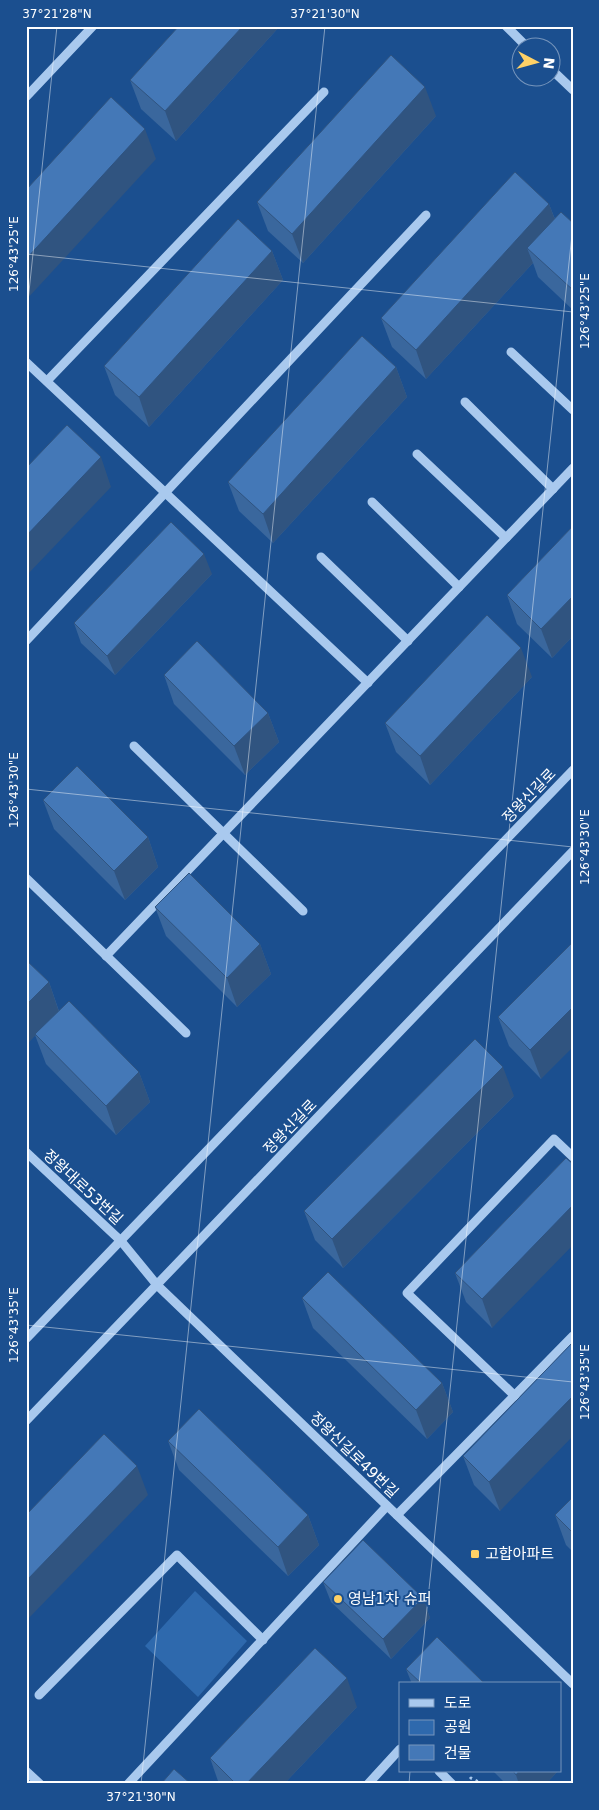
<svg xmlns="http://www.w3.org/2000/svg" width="599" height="1810" font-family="'DejaVu Sans','Noto Sans KR',sans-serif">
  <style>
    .green { fill: #2e69ad }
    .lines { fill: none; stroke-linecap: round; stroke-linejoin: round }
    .path { stroke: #a9c9ee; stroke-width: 3; stroke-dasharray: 2.5 4; stroke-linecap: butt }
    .minor { stroke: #a9c9ee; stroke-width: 9 }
    .wall { fill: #3a679d }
    .shaded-wall { fill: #305480 }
    .building { fill: #4478b7; stroke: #305480 }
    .ticks { fill: none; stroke: #fff; stroke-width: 1; stroke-opacity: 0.45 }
    .poi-dot { fill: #ffd166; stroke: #1b4f8f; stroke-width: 2 }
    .labels { text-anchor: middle; stroke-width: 4; stroke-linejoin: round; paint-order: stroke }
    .street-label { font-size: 15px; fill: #fff; stroke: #1b4f8f }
    .poi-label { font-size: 15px; fill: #fff; stroke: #1b4f8f; text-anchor: start }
    .neatline { fill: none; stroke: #fff; stroke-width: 2 }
    .ticks-label { font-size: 12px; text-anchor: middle; fill: #fff }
  </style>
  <rect width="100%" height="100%" fill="#1b4f8f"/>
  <polygon class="green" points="195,1591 247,1641 198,1697 145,1646"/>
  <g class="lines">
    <polyline class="path" points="470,1779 471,1778 482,1784"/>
    <g class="minor">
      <polyline points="506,26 528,48"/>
      <polyline points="552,70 573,90"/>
      <polyline points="26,97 93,26"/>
      <polyline points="511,352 573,410"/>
      <polyline points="26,362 368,683"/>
      <polyline points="47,381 324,92"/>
      <polyline points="465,402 553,489"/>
      <polyline points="417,454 506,538"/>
      <polyline points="372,502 459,587"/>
      <polyline points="321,557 408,641"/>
      <polyline points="26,641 426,215"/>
      <polyline points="134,746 303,911"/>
      <polyline points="26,878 186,1033"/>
      <polyline points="106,956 573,468"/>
      <polyline points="26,1152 121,1241 157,1285 573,1684"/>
      <polyline points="26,1339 573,770"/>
      <polyline points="515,1396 407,1293 554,1139 573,1157"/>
      <polyline points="26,1421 573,851"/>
      <polyline points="397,1515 573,1336"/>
      <polyline points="39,1695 177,1555 263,1640"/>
      <polyline points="26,1771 40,1784"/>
      <polyline points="439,1771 452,1784"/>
      <polyline points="128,1784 387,1506"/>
      <polyline points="368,1784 400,1749"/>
    </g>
  </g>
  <g class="wall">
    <polygon points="179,26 280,26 176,141 141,109 130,80"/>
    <polygon points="436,116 303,263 268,231 257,202"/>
    <polygon points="549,204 555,219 573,223 573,310 538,277 533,263 426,379 392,347 381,318"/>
    <polygon points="272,251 283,280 149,427 115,395 104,366"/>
    <polygon points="396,367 407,397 273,543 239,511 228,482"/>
    <polygon points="573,526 573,636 552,658 517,624 507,595"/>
    <polygon points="212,574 115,675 81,643 74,623"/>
    <polygon points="164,675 268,713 279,742 245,775 174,704"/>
    <polygon points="532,677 430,785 396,752 385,723"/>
    <polygon points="43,800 148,837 158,867 125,900 54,829"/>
    <polygon points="155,907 260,944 271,974 237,1007 166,936"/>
    <polygon points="573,942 541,1079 509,1046 498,1017"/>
    <polygon points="26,960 49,982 59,1011 139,1072 150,1102 116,1135 46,1064 35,1035 26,1045"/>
    <polygon points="514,1096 343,1268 315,1240 304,1211"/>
    <polygon points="566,1158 492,1328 466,1302 455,1273"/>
    <polygon points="302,1298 442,1383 453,1412 427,1439 313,1328"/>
    <polygon points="573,1342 500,1511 474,1485 463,1456"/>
    <polygon points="168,1441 308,1515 319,1545 288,1576 179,1470"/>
    <polygon points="573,1497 573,1552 566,1545 555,1515"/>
    <polygon points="323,1582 423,1598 430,1618 391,1659 331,1602"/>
    <polygon points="406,1669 485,1684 412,1684"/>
    <polygon points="357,1707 284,1784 219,1784 210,1758"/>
    <polygon points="493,1771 557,1771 557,1772 546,1784 506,1784"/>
  </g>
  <g class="shaded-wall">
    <polygon points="243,26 280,26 176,141 165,111"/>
    <polygon points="425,87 436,116 303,263 292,234"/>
    <polygon points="145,129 156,159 26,300 26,259"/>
    <polygon points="549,204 560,233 527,248 533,263 426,379 416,350"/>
    <polygon points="272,251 283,280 149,427 139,397"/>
    <polygon points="396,367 407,397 273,543 263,514"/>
    <polygon points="101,457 111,487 26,576 26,536"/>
    <polygon points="204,554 212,574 115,675 107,656"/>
    <polygon points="573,596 573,636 552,658 541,629"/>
    <polygon points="521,648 532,677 430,785 420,756"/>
    <polygon points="268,713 279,742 245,775 234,746"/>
    <polygon points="148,837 158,867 125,900 114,871"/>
    <polygon points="260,944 271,974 237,1007 227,978"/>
    <polygon points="49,982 59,1012 26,1045 26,1005"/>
    <polygon points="573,1007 573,1047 541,1079 530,1050"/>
    <polygon points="503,1067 514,1096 343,1268 332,1239"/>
    <polygon points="139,1072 150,1102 116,1135 106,1106"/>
    <polygon points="573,1205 573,1245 492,1328 482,1299"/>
    <polygon points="442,1383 453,1412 427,1439 416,1410"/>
    <polygon points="573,1396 573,1436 500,1511 489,1482"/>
    <polygon points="137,1466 148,1495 26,1621 26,1581"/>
    <polygon points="308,1515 319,1545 288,1576 278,1547"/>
    <polygon points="423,1598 430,1618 391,1659 383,1639"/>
    <polygon points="347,1678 357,1707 284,1784 246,1784"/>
    <polygon points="519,1771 557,1771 557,1772 546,1784 519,1784 516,1775"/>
  </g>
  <g class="building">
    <polygon points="179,26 243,26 165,111 130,80"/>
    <polygon points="391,55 425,87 292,234 257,202"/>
    <polygon points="111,97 145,129 26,259 26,190"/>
    <polygon points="515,172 549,204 416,350 381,318"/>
    <polygon points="561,212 573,223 573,290 527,248"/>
    <polygon points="238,219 272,251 139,397 104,366"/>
    <polygon points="362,336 396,367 263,514 228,482"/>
    <polygon points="67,425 101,457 26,536 26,468"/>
    <polygon points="171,522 204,554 107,656 74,623"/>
    <polygon points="573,526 573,596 541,629 507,595"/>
    <polygon points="487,615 521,648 420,756 385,723"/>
    <polygon points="197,641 268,713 234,746 164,675"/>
    <polygon points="77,766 148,837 114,871 43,800"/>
    <polygon points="189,873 260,944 227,978 155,907"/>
    <polygon points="573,942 573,1007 530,1050 498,1017"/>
    <polygon points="26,960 49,982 26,1005"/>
    <polygon points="69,1001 139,1072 106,1106 35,1034"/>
    <polygon points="475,1039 503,1067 332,1239 304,1211"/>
    <polygon points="566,1158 573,1164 573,1205 482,1299 455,1273"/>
    <polygon points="328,1272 442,1383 416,1410 302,1298"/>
    <polygon points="573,1342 573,1396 489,1482 463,1456"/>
    <polygon points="199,1409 308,1515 278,1547 168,1441"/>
    <polygon points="104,1434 137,1466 26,1581 26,1515"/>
    <polygon points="573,1497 573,1533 555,1515"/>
    <polygon points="363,1540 423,1598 383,1639 323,1582"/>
    <polygon points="437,1637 485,1684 422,1684 406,1669"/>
    <polygon points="315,1648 347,1678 246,1784 236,1784 210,1758"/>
    <polygon points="174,1769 191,1784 161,1784"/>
    <polygon points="513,1771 519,1771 516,1775"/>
  </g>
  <path class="ticks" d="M 26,254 L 573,312M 26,320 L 57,26M 26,789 L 573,847M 26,1325 L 573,1382M 419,1684 L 573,225M 141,1784 L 325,26M 409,1784 L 410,1771"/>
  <g class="poi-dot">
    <rect x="470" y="1549" width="10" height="10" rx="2.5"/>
    <circle cx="338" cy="1599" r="5"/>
  </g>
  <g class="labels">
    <g class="street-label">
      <text transform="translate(529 796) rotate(-46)" y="5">정왕신길로</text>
      <text transform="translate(290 1127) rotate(-46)" y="5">정왕신길로</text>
      <text transform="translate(83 1187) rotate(43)" y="5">정왕대로53번길</text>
      <text transform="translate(354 1455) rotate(44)" y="5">정왕신길로49번길</text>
    </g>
    <g class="poi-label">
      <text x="485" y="1559">고합아파트</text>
      <text x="348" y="1604">영남1차 슈퍼</text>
    </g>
  </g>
  <rect width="599" height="1810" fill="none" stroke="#1b4f8f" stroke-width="55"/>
  <rect x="399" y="1682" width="162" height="90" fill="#1b4f8f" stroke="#7695bc"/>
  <rect x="409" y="1699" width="25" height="8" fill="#a9c9ee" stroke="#7695bc"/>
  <text x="444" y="1708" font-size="15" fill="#ffffff">도로</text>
  <rect x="409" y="1720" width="25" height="15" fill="#2e69ad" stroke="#7695bc"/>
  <text x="444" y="1732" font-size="15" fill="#ffffff">공원</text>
  <rect x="409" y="1745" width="25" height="15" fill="#4478b7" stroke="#7695bc"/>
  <text x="444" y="1758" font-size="15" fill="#ffffff">건물</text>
  <g transform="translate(536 62) rotate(96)"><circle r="24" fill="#1b4f8f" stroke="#7695bc"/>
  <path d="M0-4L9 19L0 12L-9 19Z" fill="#ffd166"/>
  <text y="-8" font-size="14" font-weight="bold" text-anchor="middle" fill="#ffffff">N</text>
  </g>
  <rect x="28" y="28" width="544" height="1754" class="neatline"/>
  <g class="ticks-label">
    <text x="57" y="18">37°21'28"N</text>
    <text x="325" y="18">37°21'30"N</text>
    <text transform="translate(14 254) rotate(-90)" y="4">126°43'25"E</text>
    <text transform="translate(585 311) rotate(-90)" y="4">126°43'25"E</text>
    <text transform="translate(14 790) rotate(-90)" y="4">126°43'30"E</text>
    <text transform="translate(585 847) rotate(-90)" y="4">126°43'30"E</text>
    <text transform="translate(14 1325) rotate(-90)" y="4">126°43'35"E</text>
    <text transform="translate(585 1382) rotate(-90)" y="4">126°43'35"E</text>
    <text x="141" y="1801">37°21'30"N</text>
  </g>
</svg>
